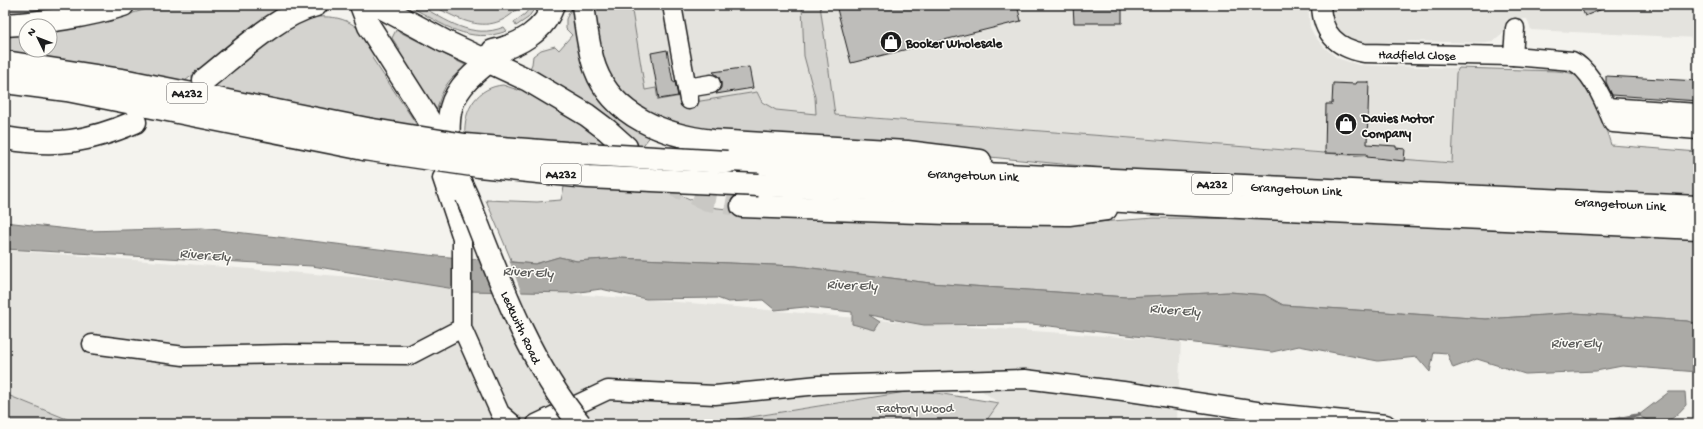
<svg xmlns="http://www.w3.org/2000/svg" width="1703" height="429" font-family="'Gochi Hand',sans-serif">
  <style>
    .built { fill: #e4e3de }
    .green { fill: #d4d3cf; stroke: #787876 }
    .water { fill: #abaaa6; stroke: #72716f }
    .pier { fill: #f4f3ee }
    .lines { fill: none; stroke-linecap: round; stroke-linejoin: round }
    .stream { stroke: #72716f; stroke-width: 4 }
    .building { fill: #bebdba; stroke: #1c1c1c }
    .major-tunnel { stroke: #c9c8c4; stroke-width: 22; stroke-dasharray: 22 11; stroke-linecap: butt }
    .minor-casing { stroke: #1c1c1c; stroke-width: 21 }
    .major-casing { stroke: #1c1c1c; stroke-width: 25 }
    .minor { stroke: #fdfcf7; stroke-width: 18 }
    .major { stroke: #fdfcf7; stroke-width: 22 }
    .major-bridge-casing { stroke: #1c1c1c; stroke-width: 25; stroke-linecap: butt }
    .major-bridge { stroke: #fdfcf7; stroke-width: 22 }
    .labels { text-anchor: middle; stroke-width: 3; stroke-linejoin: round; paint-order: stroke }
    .shield { fill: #fdfcf7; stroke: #605f5e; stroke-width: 1 }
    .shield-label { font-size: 12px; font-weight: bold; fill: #1c1c1c }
    .poi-label { font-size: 13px; font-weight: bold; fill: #1c1c1c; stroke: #fdfcf7; text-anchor: start }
    .street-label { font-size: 13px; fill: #1c1c1c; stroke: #fdfcf7 }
    .park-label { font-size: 13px; fill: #5c5c5b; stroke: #fdfcf7 }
    .water-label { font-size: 14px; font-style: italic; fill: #5c5c5a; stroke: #fdfcf7 }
  </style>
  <rect width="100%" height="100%" fill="#f4f3ee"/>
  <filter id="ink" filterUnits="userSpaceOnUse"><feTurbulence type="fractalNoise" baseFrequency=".025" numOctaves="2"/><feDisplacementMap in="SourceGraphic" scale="8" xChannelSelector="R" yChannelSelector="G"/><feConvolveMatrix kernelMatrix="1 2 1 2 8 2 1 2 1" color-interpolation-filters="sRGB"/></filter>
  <g filter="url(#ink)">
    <g class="built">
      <polygon points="631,5 1308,5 1310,27 1314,35 1323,46 1337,58 1359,65 1459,68 1456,73 1453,163 1404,161 1325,153 835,115 773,113 757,92 682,104 680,96 658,100 645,90"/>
      <polygon points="1331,5 1698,5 1698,38 1531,30 1527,19 1507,19 1505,30 1499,37 1493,42 1485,43 1409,41 1402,45 1397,46 1367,45 1354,42 1345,37 1338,30 1332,20"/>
      <polygon points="5,250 703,304 912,323 1181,341 1177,421 1175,424 984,424 999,403 968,381 707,424 79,424 5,394"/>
    </g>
    <g class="green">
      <polygon points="5,5 72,5 5,16"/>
      <polygon points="161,5 289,5 182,83 5,55 5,34 26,31 26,50 50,50 50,29 91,25"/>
      <path d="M 412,5 L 419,5 C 446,20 472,40 504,27 L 507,31 C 469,45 443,24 411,7 Z"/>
      <path d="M 432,5 L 521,5 C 492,38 463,22 432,5 Z"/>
      <polygon points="532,5 537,5 528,18 516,26 514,22 525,14"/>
      <polygon points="573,5 584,56 652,134 640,149 529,71 532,64 533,56 541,50 555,46 559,50 572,35 566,29 566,19"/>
      <path d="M 590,5 L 631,5 L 645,90 L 656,88 L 658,100 L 681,96 L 682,104 L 757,92 L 762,102 L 776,110 L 816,114 L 815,97 L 804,56 L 802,5 L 820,5 L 835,115 L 1452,163 L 1456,73 L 1459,68 L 1557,71 C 1563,72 1571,72 1577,76 C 1591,85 1606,128 1611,145 L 1698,152 L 1698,201 L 1123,170 L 836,142 L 693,132 L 631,105 L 604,67 Z"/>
      <path d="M 317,17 C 350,15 360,28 379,53 L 372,58 L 419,128 L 209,87 C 238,65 283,24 317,17 Z"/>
      <path d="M 396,30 L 465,65 C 462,71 455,74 451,79 C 443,88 440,98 437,109 L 435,110 L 397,54 L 400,50 L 392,38 Z"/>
      <path d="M 503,85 L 518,90 L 521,85 L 616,147 L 465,135 C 463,109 478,87 503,85 Z"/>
      <polygon points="565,183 666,189 709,207 763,213 836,217 1056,225 1154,218 1305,219 1698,237 1698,324 1687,321 1575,313 1486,319 1283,305 1265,295 1230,292 1126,297 930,283 796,266 619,258 577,261 559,257 535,264 512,262 486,200 537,202 561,200"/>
      <polygon points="918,390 999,403 984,424 707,424"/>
      <polygon points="5,394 79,424 5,424"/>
    </g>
    <g class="water">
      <polygon points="5,222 86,231 202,228 437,256 535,264 559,257 577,261 619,258 796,266 930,283 1126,297 1230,292 1265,295 1283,305 1486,319 1575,313 1687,321 1698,324 1698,372 1622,366 1596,371 1525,374 1477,359 1453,368 1447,353 1434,352 1430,372 1417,357 1378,361 1299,346 1272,352 1032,324 924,325 869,315 880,322 875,330 852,324 852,312 805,307 775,310 763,300 728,302 717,298 646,299 601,289 573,293 467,291 312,266 5,249"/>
      <path d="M 1669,392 L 1685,392 L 1686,405 C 1676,416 1668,425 1653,422 C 1647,420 1643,419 1639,415 Z"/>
    </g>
    <polygon class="pier" points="478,257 509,260 522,294 493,294"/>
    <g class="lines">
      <polyline class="stream" points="1595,424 1639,415"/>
    </g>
    <g class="building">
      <polygon points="836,5 1017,5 1021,21 851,63"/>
      <polygon points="1073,5 1122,5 1122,23 1074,23"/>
      <polygon points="1580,5 1612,5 1585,16"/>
      <polygon points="667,50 673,82 675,82 678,96 659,99 651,53"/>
      <polygon points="749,67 753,88 716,94 721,88 721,83 719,77 713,72"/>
      <polygon points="1606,76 1698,81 1698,101 1612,95 1606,82"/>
      <polygon points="1357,82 1369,82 1367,144 1396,146 1396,148 1405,149 1404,161 1367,157 1367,154 1325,153 1326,104 1332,104 1333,83 1356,84"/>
    </g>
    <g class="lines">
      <polyline class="major-tunnel" points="665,179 675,186 708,200 742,206"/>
      <g class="minor-casing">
        <g id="minor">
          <polyline points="672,5 689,100"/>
          <path d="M 1321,5 C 1322,34 1337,48 1364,53 L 1513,56 L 1515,28"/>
          <path d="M 1513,56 L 1572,61 C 1591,69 1606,105 1613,123 L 1698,130"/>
          <polyline points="687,88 711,84"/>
          <polyline points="1607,107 1698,113"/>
          <polyline points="456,174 442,178 462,238 462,328 500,413 513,424"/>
          <polyline points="92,344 184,356 285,354 410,355 462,328"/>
          <polyline points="536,424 608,390 715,395 819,385 1025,379 1123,391 1263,412 1386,424"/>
        </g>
      </g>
      <g class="major-casing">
        <g id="major">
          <polyline points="361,5 369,26 439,136 467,197"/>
          <polyline points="377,5 444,41 528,80 587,115 607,130 626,147"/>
          <path d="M 583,5 C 586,26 588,48 595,68 C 613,117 666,136 713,141 L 907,152 L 980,161"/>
          <path d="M 5,25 C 41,23 90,16 123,5"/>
          <path d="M 493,51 C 518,46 545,31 553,5"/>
          <polyline points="5,62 122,80 367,129"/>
          <path d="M 204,80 C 236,55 277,15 316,5"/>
          <polyline points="5,82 67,90 364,149"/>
          <path d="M 5,138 C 55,147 88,142 135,122"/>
          <path d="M 449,152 C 449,138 447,122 451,108 C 458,81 487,64 507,47"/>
          <polyline points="727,162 1698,207"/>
          <polyline points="759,185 1028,195 1154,203 1698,228"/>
          <polyline points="742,206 948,213 1069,214 1106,209"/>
        </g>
      </g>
      <use href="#minor" class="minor"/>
      <use href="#major" class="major"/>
      <g class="major-bridge-casing">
        <g id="major-bridge">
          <polyline points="367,129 465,145 566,153 727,162"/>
          <polyline points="364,149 479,166 588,177 759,185"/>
          <path d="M 467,197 C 498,275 526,358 580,424"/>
        </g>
      </g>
      <use href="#major-bridge" class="major-bridge"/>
    </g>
  </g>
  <defs>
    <g id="shop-disc" transform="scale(1.15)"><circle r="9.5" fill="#1c1c1c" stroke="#fdfcf7"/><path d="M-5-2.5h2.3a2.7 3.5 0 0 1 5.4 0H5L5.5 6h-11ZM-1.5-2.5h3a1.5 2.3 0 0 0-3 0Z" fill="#fff"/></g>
  </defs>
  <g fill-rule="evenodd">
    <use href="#shop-disc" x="891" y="42"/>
    <use href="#shop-disc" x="1346" y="124"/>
  </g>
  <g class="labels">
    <g class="shield">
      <rect x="167" y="83" width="40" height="20" rx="3"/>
      <rect x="541" y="164" width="40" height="20" rx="3"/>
      <rect x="1192" y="174" width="40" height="20" rx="3"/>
    </g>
    <g class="shield-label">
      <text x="187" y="97">A4232</text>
      <text x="561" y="178">A4232</text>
      <text x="1212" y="188">A4232</text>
    </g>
    <g class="poi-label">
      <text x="906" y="47">Booker Wholesale</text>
      <text x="1362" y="122">Davies Motor<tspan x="1362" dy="15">Company</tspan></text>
    </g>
    <g class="street-label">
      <text transform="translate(1417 54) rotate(1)" y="5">Hadfield Close</text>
      <text transform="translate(973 174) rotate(2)" y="5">Grangetown Link</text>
      <text transform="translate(1296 188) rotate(3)" y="5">Grangetown Link</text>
      <text transform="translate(1620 203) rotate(3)" y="5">Grangetown Link</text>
      <text transform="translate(522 327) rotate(65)" y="5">Leckwith Road</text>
    </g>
    <g class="park-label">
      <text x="915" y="412">Factory Wood</text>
    </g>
    <g class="water-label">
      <text transform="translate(205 254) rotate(5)" y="5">River Ely</text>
      <text transform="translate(528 271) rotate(3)" y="5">River Ely</text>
      <text transform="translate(852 284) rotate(2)" y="5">River Ely</text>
      <text transform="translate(1175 309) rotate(5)" y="5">River Ely</text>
      <text x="1576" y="347">River Ely</text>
    </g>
  </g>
  <rect width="1703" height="429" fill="none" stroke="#fdfcf7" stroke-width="20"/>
  <rect x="10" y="10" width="1683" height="409" fill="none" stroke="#1c1c1c" stroke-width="1.5" filter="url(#ink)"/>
  <g transform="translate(38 38) rotate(313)"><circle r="19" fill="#fdfcf7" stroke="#a3a29f"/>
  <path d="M0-3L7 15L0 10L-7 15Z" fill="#1c1c1c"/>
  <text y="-6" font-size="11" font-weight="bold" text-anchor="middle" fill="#1c1c1c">N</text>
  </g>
</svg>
